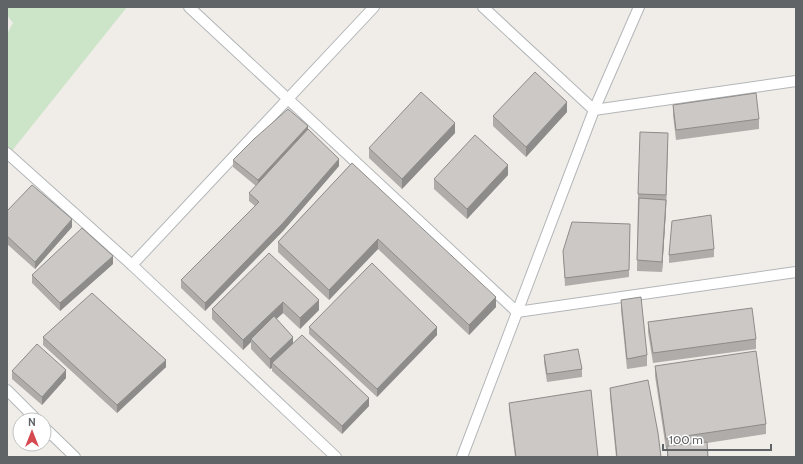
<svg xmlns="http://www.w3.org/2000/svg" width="803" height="464" font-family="Cabin,sans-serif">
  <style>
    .green { fill: #cce4c8 }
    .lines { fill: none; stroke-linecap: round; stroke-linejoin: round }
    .minor-casing { stroke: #b3b6b9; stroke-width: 12 }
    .minor { stroke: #fff; stroke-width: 10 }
    .wall { fill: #afaca9 }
    .shaded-wall { fill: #8e8c8a }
    .building { fill: #cbc8c5; stroke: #8e8c8a }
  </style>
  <rect width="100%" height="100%" fill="#f0ede8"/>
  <polygon class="green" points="7,7 127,7 7,157 7,34 13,23 7,15"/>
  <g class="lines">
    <g class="minor-casing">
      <g id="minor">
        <polyline points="189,7 517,312 796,272"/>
        <polyline points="483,7 594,110 796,81"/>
        <polyline points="7,153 132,265 336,457"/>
        <polyline points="132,265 374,7"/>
        <polyline points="7,390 37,420"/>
        <polyline points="44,427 75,457"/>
        <polyline points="462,457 594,110 639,7"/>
      </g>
    </g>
    <use href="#minor" class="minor"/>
  </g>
  <g class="wall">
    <polygon points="673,105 759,119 759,129 676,140 673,115"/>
    <polygon points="567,112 526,157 493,126 493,116"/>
    <polygon points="308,129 339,166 283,231 205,311 181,288 181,280 255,206 249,201 249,193 256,186 233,167 233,160"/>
    <polygon points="455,133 402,189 369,158 369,148"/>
    <polygon points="668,143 666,210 662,272 637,271 638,194"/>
    <polygon points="352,163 496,307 469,335 378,249 329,300 278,252 278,242"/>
    <polygon points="508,175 467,219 434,189 434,179"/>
    <polygon points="7,211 72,227 35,269 7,244"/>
    <polygon points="630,224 629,277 565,286 563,251"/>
    <polygon points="714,249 714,257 669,263 669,255"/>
    <polygon points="269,253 319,310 300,329 283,313 276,319 293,344 369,406 342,434 272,371 272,368 270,369 251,349 251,342 243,350 212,319 212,309"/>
    <polygon points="113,264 60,311 32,283 32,275"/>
    <polygon points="621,300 647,355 647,366 627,369 621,310"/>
    <polygon points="648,322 756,339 756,349 653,363 648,332"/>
    <polygon points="309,327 437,335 377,397 309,334"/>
    <polygon points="43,337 166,367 117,413 43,345"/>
    <polygon points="544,355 582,369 582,377 547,382 544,362"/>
    <polygon points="655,366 766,424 766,434 707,443 708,457 667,457 667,449 666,449 655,376"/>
    <polygon points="12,371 66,378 42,405 12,379"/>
    <polygon points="610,388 661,457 616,457 610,396"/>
    <polygon points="509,403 598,457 515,457 509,410"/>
  </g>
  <g class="shaded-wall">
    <polygon points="567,102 567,112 526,157 526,147"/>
    <polygon points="455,123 455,133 402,189 402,179"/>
    <polygon points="308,126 308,134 258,188 258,180"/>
    <polygon points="668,133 666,210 662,272 662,262 666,202"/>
    <polygon points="339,159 339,166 283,231 205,311 205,303"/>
    <polygon points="508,165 508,175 467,219 467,209"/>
    <polygon points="72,219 72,227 35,269 35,262"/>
    <polygon points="378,239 378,249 329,300 329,290"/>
    <polygon points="113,256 113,264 60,311 60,303"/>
    <polygon points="496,297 496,307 469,335 469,325"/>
    <polygon points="319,300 319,310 300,329 300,318"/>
    <polygon points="283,302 283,313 253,341 251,339 251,342 243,350 243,340"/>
    <polygon points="437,327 437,335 377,397 377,389"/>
    <polygon points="293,337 293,348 272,363 272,368 270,369 270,359"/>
    <polygon points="166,360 166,367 117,413 117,405"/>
    <polygon points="66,370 66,378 42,405 42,397"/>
    <polygon points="369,398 369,406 342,434 342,426"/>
  </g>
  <g class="building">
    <polygon points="535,72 567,102 526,147 493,116"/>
    <polygon points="421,92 455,123 402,179 369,148"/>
    <polygon points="756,93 759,119 676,130 673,105"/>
    <polygon points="288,109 308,126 258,180 233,160 254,139"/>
    <polygon points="308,129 339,159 283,223 205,303 181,280 259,202 249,193"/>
    <polygon points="640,132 668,133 666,195 638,194"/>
    <polygon points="475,135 508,165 467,209 434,179"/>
    <polygon points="352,163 496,297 469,325 378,239 329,290 278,242"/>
    <polygon points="32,185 72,219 35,262 7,236 7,211"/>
    <polygon points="639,198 666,200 662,262 637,260"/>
    <polygon points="711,215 714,249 669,255 672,221"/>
    <polygon points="572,222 630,224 629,270 565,278 563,251"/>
    <polygon points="82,228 113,256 60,303 32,275"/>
    <polygon points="269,253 319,300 300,318 283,302 243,340 212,309"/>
    <polygon points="372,263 437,327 377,389 309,327"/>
    <polygon points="92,293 166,360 117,405 43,337"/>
    <polygon points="641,297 647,355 627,359 621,300"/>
    <polygon points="752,308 756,339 653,353 648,322"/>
    <polygon points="274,316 293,337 270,359 251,339"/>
    <polygon points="302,335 369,398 342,426 272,363"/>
    <polygon points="37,344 66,370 42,397 12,371"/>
    <polygon points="578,349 582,369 547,374 544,355"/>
    <polygon points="756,351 766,424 666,439 655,366"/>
    <polygon points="648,380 658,433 661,457 617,457 610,388"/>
    <polygon points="591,390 598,457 516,457 509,403"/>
    <polygon points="707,442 708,457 668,457 667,446"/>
  </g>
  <rect width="803" height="464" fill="none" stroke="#606467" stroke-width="16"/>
  <g transform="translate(32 432)"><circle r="19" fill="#ffffff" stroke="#bfc1c2"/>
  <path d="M0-3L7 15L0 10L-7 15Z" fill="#d54951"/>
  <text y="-6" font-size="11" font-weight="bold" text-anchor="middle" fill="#606467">N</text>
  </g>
  <path d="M663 444v6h108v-6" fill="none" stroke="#606467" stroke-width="2"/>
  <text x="669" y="444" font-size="12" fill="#606467" stroke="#ffffff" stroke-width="3" paint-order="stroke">100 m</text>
</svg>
